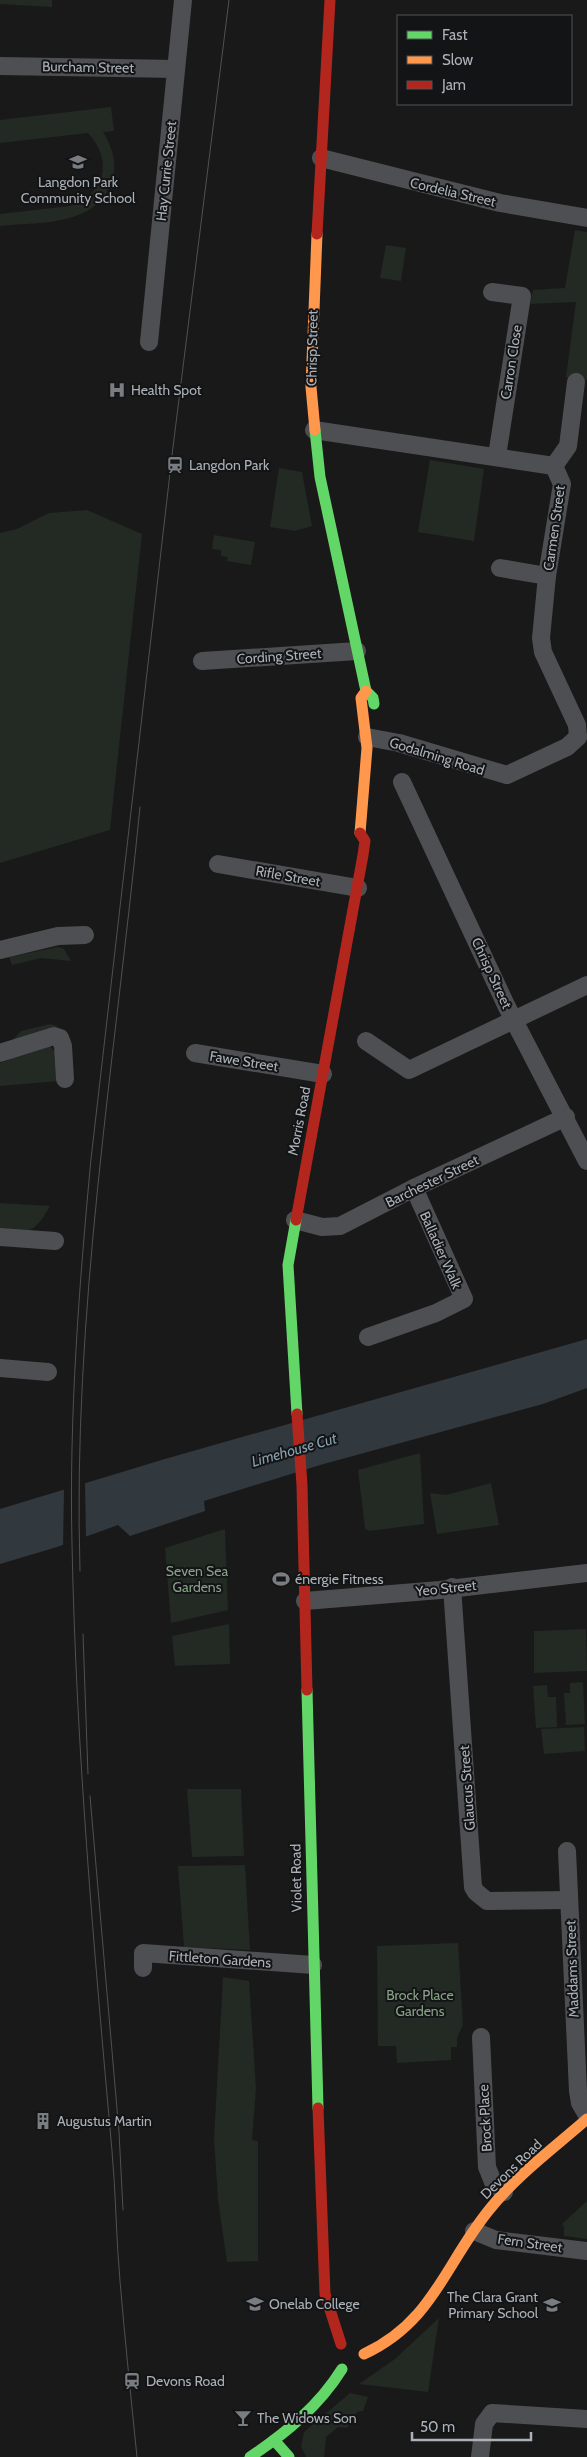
<svg xmlns="http://www.w3.org/2000/svg" width="587" height="2457" font-family="Cabin,sans-serif">
  <style>
    .green { fill: #232923 }
    .water { fill: #32393e }
    .pier { fill: #191919 }
    .lines { fill: none; stroke-linecap: round; stroke-linejoin: round }
    .street { stroke: #4e4f52; stroke-width: 18 }
    .fast { stroke: #63d668; stroke-width: 11 }
    .slow { stroke: #ff974d; stroke-width: 11 }
    .jam { stroke: #b3261e; stroke-width: 11 }
    .tram { stroke: #4f5052; stroke-width: 1 }
    .labels { text-anchor: middle; stroke-width: 4; stroke-linejoin: round; paint-order: stroke }
    .street-label { font-size: 14px; fill: #acb1b8; stroke: #131415 }
    .poi-label { font-size: 14px; fill: #acb1b8; stroke: #131415; text-anchor: start }
    .park-label { font-size: 14px; fill: #86a186; stroke: #131415 }
    .water-label { font-size: 15px; font-style: italic; fill: #889fae; stroke: #131415 }
  </style>
  <rect width="100%" height="100%" fill="#191919"/>
  <g class="green">
    <polygon points="0,0 52,0 52,7 0,4"/>
    <path d="M 111,107 L 114,131 L 103,132 C 113,148 118,165 111,183 C 95,227 38,222 0,226 L 0,214 L 70,206 C 105,194 114,161 88,133 L 0,143 L 0,120 Z"/>
    <polygon points="575,230 587,232 587,380 566,377 576,302 530,304 533,290 565,288"/>
    <polygon points="386,245 406,248 401,281 380,278"/>
    <polygon points="430,460 484,469 474,541 418,532"/>
    <polygon points="279,468 302,472 312,526 295,531 270,527"/>
    <polygon points="87,510 142,534 110,830 0,863 0,533 17,529 49,513"/>
    <polygon points="214,535 255,542 251,565 227,561 228,557 221,556 221,550 212,549"/>
    <polygon points="58,947 64,949 71,961 41,958 12,965 9,957"/>
    <polygon points="50,1024 58,1026 11,1042 21,1031"/>
    <polygon points="49,1045 55,1052 59,1081 0,1086 0,1063"/>
    <path d="M 0,1203 L 50,1206 C 33,1235 32,1231 0,1230 Z"/>
    <polygon points="420,1453 424,1524 369,1531 365,1528 358,1470"/>
    <polygon points="491,1483 499,1525 437,1534 430,1493 446,1495"/>
    <polygon points="225,1529 228,1610 171,1623 165,1548"/>
    <polygon points="229,1624 230,1664 175,1666 172,1636"/>
    <polygon points="586,1629 587,1671 534,1673 534,1631"/>
    <polygon points="583,1682 585,1724 566,1725 564,1693 570,1693 570,1683"/>
    <polygon points="547,1685 548,1697 556,1697 557,1727 536,1728 533,1686"/>
    <polygon points="584,1727 585,1751 544,1754 541,1729"/>
    <polygon points="187,1789 241,1789 244,1856 192,1857"/>
    <polygon points="245,1865 250,1950 184,1947 178,1866"/>
    <polygon points="458,1943 463,2025 457,2038 457,2047 451,2047 451,2060 397,2063 396,2046 378,2046 377,1946"/>
    <polygon points="223,1977 249,1981 256,2088 252,2140 258,2141 258,2261 227,2262 218,2200 214,2138"/>
    <polygon points="587,2201 587,2239 564,2236 564,2227 562,2224"/>
    <polygon points="439,2318 428,2392 359,2384 395,2359"/>
    <polygon points="350,2393 368,2397 363,2411 357,2412 347,2428 338,2427 326,2437 324,2457 306,2457 301,2446 304,2432"/>
  </g>
  <polygon class="water" points="587,1339 587,1388 543,1404 320,1465 204,1501 205,1511 130,1536 118,1525 57,1547 0,1564 0,1509 165,1459"/>
  <polygon class="pier" points="85,1481 86,1539 63,1548 64,1487"/>
  <g class="lines">
    <g class="street">
      <polyline points="0,66 176,69"/>
      <polyline points="321,158 500,203 587,218"/>
      <polyline points="492,292 522,296 497,456"/>
      <polyline points="149,342 183,0"/>
      <polyline points="314,430 554,466"/>
      <polyline points="554,466 562,484 547,576 541,638 543,652 577,725 578,737"/>
      <polyline points="554,466 568,446 576,382"/>
      <polyline points="500,568 547,576"/>
      <polyline points="202,661 357,651"/>
      <polyline points="367,737 399,743 507,775 567,747 578,737"/>
      <polyline points="402,782 506,1005 587,1161"/>
      <polyline points="218,864 358,888"/>
      <polyline points="0,950 58,936 85,935"/>
      <polyline points="366,1041 409,1070 587,985"/>
      <polyline points="0,1053 54,1036 60,1038 63,1046 65,1079"/>
      <polyline points="195,1053 323,1074"/>
      <polyline points="295,1220 322,1227 340,1226 414,1188 566,1117"/>
      <polyline points="0,1237 55,1241"/>
      <polyline points="368,1337 436,1313 464,1299 414,1188"/>
      <polyline points="0,1368 48,1372"/>
      <polyline points="452,1587 473,1887 476,1892 487,1901 569,1900"/>
      <polyline points="305,1601 440,1590 587,1573"/>
      <polyline points="567,1851 578,2091 580,2103 587,2115"/>
      <polyline points="143,1968 143,1953 313,1965"/>
      <polyline points="481,2037 487,2167 493,2182 504,2192"/>
      <polyline points="474,2231 496,2240 587,2251"/>
      <polyline points="480,2457 484,2424 492,2413 587,2419"/>
    </g>
    <g class="fast">
      <polyline points="315,430 320,477 366,691 373,698 374,704"/>
      <polyline points="296,1220 288,1265 297,1414"/>
      <polyline points="307,1690 318,2108"/>
      <polyline points="274,2440 289,2457"/>
      <path d="M 250,2457 C 286,2433 319,2406 342,2369"/>
    </g>
    <g class="slow">
      <polyline points="315,430 311,387 317,234"/>
      <polyline points="360,833 367,748 361,698 366,691"/>
      <path d="M 364,2354 C 433,2322 445,2264 489,2210 C 517,2175 554,2148 587,2119"/>
    </g>
    <g class="jam">
      <polyline points="317,234 330,0"/>
      <polyline points="296,1220 363,855 365,841 360,833"/>
      <polyline points="297,1414 302,1485 307,1690"/>
      <polyline points="318,2108 325,2294 341,2344"/>
    </g>
    <g class="tram">
      <path d="M 80,1571 C 72,1315 115,1061 140,807"/>
      <polyline points="83,1634 88,1774"/>
      <polyline points="90,1796 119,2132 123,2210"/>
      <path d="M 137,2457 C 131,2398 125,2340 120,2281 C 116,2238 116,2194 112,2151 C 94,1949 76,1747 72,1544 C 69,1416 79,1287 91,1159 L 173,447 L 229,0"/>
    </g>
  </g>
  <defs>
    <g id="school-bare" transform="scale(1.35)"><path d="M0-5L7-2L0 1L-7-2ZM-4 1L0 2.5L4 1V4Q0 6-4 4Z" fill="#797c80" stroke="#131415" stroke-width="2.5" paint-order="stroke"/></g>
    <g id="hospital-bare" transform="scale(1.35)"><path d="M-5-5h3v3.5h4V-5h3V5h-3V1.5h-4V5h-3Z" fill="#797c80" stroke="#131415" stroke-width="2.5" paint-order="stroke"/></g>
    <g id="station-bare" transform="scale(1.35)"><path d="M-3-6H3Q5-6 5-4V2Q5 4 3 4L4.5 6H3L1.5 4h-3L-3 6H-4.5L-3 4Q-5 4-5 2V-4Q-5-6-3-6ZM-3.5-4v3h7v-3ZM-3.5 1v1.5H-2V1ZM2 1v1.5H3.5V1Z" fill="#797c80" stroke="#131415" stroke-width="2.5" paint-order="stroke"/></g>
    <g id="stadium-bare" transform="scale(1.35)"><path d="M0-5a6.5 5 0 1 0 0 10a6.5 5 0 1 0 0-10ZM-3.5-1.8h7v3.6h-7Z" fill="#797c80" stroke="#131415" stroke-width="2.5" paint-order="stroke"/></g>
    <g id="building-bare" transform="scale(1.35)"><path d="M-4-6H4V6H1V3H-1V6H-4ZM-2.5-4.3h1.7v1.8h-1.7ZM.8-4.3h1.7v1.8H.8ZM-2.5-1h1.7V.8h-1.7ZM.8-1h1.7V.8H.8Z" fill="#797c80" stroke="#131415" stroke-width="2.5" paint-order="stroke"/></g>
    <g id="bar-bare" transform="scale(1.35)"><path d="M-6-5H6L.8 .8V4.5H3.5V6h-7V4.5H-.8V.8Z" fill="#797c80" stroke="#131415" stroke-width="2.5" paint-order="stroke"/></g>
  </defs>
  <g fill-rule="evenodd">
    <use href="#school-bare" x="78" y="162"/>
    <use href="#hospital-bare" x="117" y="390"/>
    <use href="#station-bare" x="175" y="465"/>
    <use href="#stadium-bare" x="281" y="1579"/>
    <use href="#building-bare" x="43" y="2121"/>
    <use href="#school-bare" x="255" y="2304"/>
    <use href="#school-bare" x="552" y="2305"/>
    <use href="#station-bare" x="132" y="2381"/>
    <use href="#bar-bare" x="243" y="2418"/>
  </g>
  <g class="labels">
    <g class="street-label">
      <text transform="translate(88 67) rotate(1)" y="5">Burcham Street</text>
      <text transform="translate(166 171) rotate(-84)" y="5">Hay Currie Street</text>
      <text transform="translate(453 192) rotate(13)" y="5">Cordelia Street</text>
      <text transform="translate(312 348) rotate(-89)" y="5">Chrisp Street</text>
      <text transform="translate(511 362) rotate(-81)" y="5">Carron Close</text>
      <text transform="translate(554 528) rotate(-82)" y="5">Carmen Street</text>
      <text transform="translate(279 656) rotate(-4)" y="5">Cording Street</text>
      <text transform="translate(437 756) rotate(17)" y="5">Godalming Road</text>
      <text transform="translate(288 876) rotate(10)" y="5">Rifle Street</text>
      <text transform="translate(492 973) rotate(65)" y="5">Chrisp Street</text>
      <text transform="translate(244 1061) rotate(9)" y="5">Fawe Street</text>
      <text transform="translate(299 1121) rotate(-79)" y="5">Morris Road</text>
      <text transform="translate(432 1181) rotate(-26)" y="5">Barchester Street</text>
      <text transform="translate(441 1250) rotate(66)" y="5">Balladier Walk</text>
      <text transform="translate(446 1588) rotate(-6)" y="5">Yeo Street</text>
      <text transform="translate(467 1788) rotate(-94)" y="5">Glaucus Street</text>
      <text transform="translate(296 1878) rotate(-91)" y="5">Violet Road</text>
      <text transform="translate(220 1959) rotate(4)" y="5">Fittleton Gardens</text>
      <text transform="translate(572 1969) rotate(-92)" y="5">Maddams Street</text>
      <text transform="translate(485 2118) rotate(-93)" y="5">Brock Place</text>
      <text transform="translate(511 2169) rotate(-44)" y="5">Devons Road</text>
      <text transform="translate(530 2243) rotate(8)" y="5">Fern Street</text>
    </g>
    <g class="poi-label">
      <text x="78" y="187" text-anchor="middle">Langdon Park<tspan x="78" dy="16">Community School</tspan></text>
      <text x="131" y="395">Health Spot</text>
      <text x="189" y="470">Langdon Park</text>
      <text x="295" y="1584">énergie Fitness</text>
      <text x="57" y="2126">Augustus Martin</text>
      <text x="538" y="2302" text-anchor="end">The Clara Grant<tspan x="538" dy="16">Primary School</tspan></text>
      <text x="269" y="2309">Onelab College</text>
      <text x="146" y="2386">Devons Road</text>
      <text x="257" y="2423">The Widows Son</text>
    </g>
    <g class="park-label">
      <text x="197" y="1576">Seven Sea<tspan x="197" dy="16">Gardens</tspan></text>
      <text x="420" y="2000">Brock Place<tspan x="420" dy="16">Gardens</tspan></text>
    </g>
    <g class="water-label">
      <text transform="translate(294 1450) rotate(-16)" y="5">Limehouse Cut</text>
    </g>
  </g>
  <rect x="397" y="15" width="175" height="90" fill="#131415" stroke="#505356"/>
  <rect x="407" y="31" width="25" height="8" fill="#63d668" stroke="#505356"/>
  <text x="442" y="40" font-size="15" fill="#acb1b8">Fast</text>
  <rect x="407" y="56" width="25" height="8" fill="#ff974d" stroke="#505356"/>
  <text x="442" y="65" font-size="15" fill="#acb1b8">Slow</text>
  <rect x="407" y="81" width="25" height="8" fill="#b3261e" stroke="#505356"/>
  <text x="442" y="90" font-size="15" fill="#acb1b8">Jam</text>
  <path d="M412 2432v8h119v-8" fill="none" stroke="#acb1b8" stroke-width="2.5"/>
  <text x="420" y="2432" font-size="15" fill="#acb1b8" stroke="#131415" stroke-width="4" paint-order="stroke">50 m</text>
</svg>
